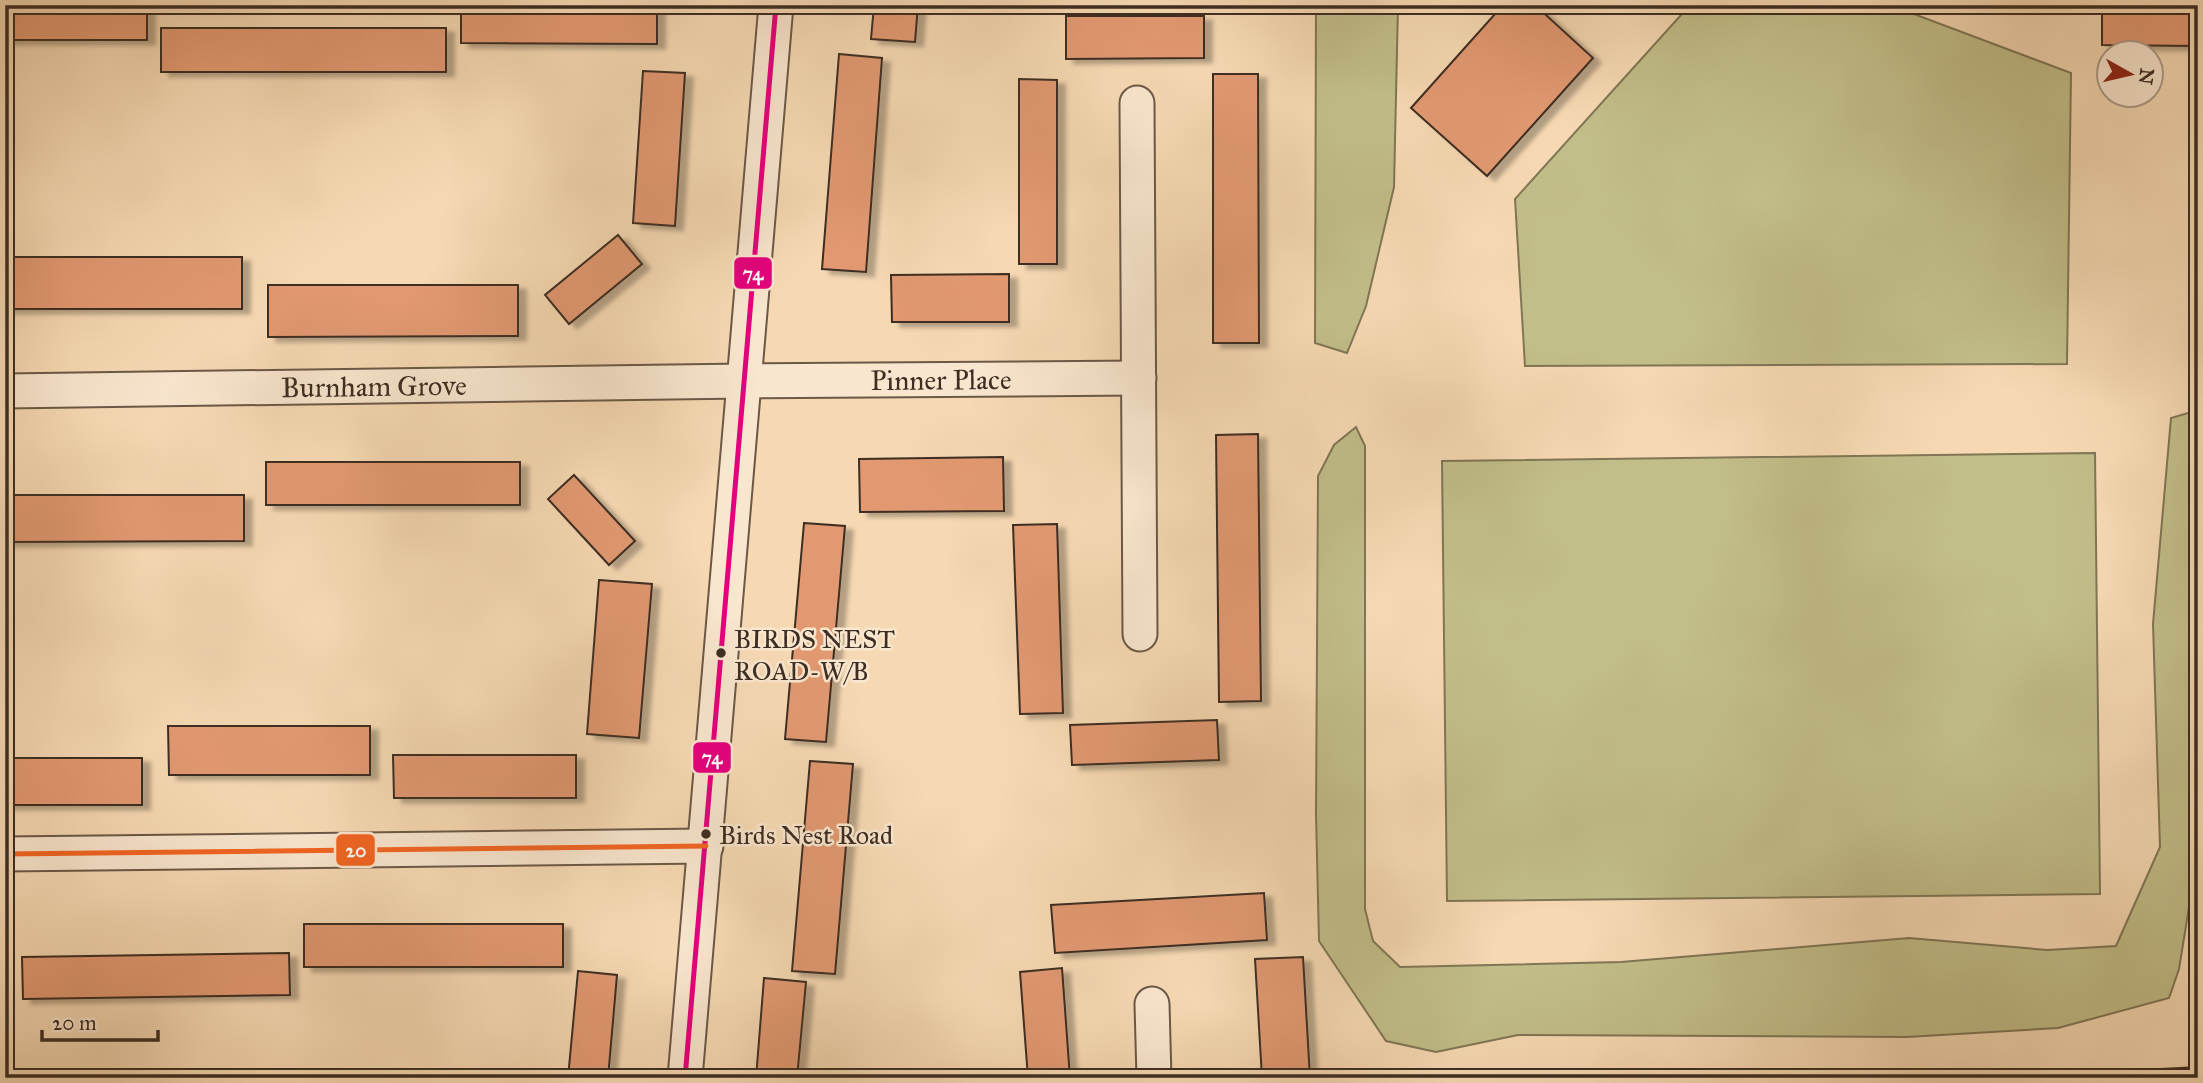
<svg xmlns="http://www.w3.org/2000/svg" width="2203" height="1083" font-family="'IM FELL Great Primer',serif">
  <style>
    .green { fill: #c2be89; stroke: #807656; stroke-width: 2 }
    .building { fill: #e29972; stroke: #3d2d23; stroke-width: 2; filter: url(#shadow) }
    .lines { fill: none; stroke-linecap: round; stroke-linejoin: round }
    .street-casing { stroke: #6b5847; stroke-width: 37 }
    .street { stroke: #f9e6ce; stroke-width: 33 }
    .bus-1-casing { stroke: #f9e6ce; stroke-width: 10 }
    .bus-2-casing { stroke: #f9e6ce; stroke-width: 10 }
    .bus-1 { stroke: #e5007d; stroke-width: 5 }
    .bus-2 { stroke: #f26522; stroke-width: 5 }
    .bus-dot { fill: #3d2d23; stroke: #f9e6ce; stroke-width: 2.5 }
    .labels { text-anchor: middle; stroke-width: 5; stroke-linejoin: round; paint-order: stroke }
    .bus-label { font-size: 26px; fill: #3d2d23; stroke: #f9e6ce; text-anchor: start }
    .street-label { font-size: 28px; fill: #3d2d23; stroke: #f9e6ce }
    .line-badge { stroke: #f9e6ce; stroke-width: 2.5 }
    .badge-label { font-size: 19px; text-anchor: middle; font-weight: bold; fill: #fff }
  </style>
  <defs>
    <filter id="shadow"><feDropShadow dx="8" dy="4.5" stdDeviation="2" flood-color="#0004"/></filter>
  </defs>
  <rect width="100%" height="100%" fill="#f6d9b3"/>
  <filter id="stains"><feTurbulence type="fractalNoise" baseFrequency=".00286" numOctaves="4"/><feColorMatrix values="0 0 0 0 .2 0 0 0 0 .09 0 0 0 0 .02 0 0 0 .5 -.17"/></filter>
  <radialGradient id="worn" r=".72"><stop offset=".6" stop-color="#630" stop-opacity="0"/><stop offset="1" stop-color="#630" stop-opacity=".3"/></radialGradient>
  <g class="green">
    <polygon points="1316,5 1398,5 1394,187 1366,306 1347,353 1315,343"/>
    <polygon points="1690,5 1890,5 2071,73 2067,364 1525,366 1515,199"/>
    <polygon points="2198,410 2198,893 2190,901 2179,969 2169,998 2058,1028 1907,1037 1518,1035 1436,1052 1386,1041 1319,941 1316,815 1318,476 1334,445 1356,427 1365,446 1365,909 1373,941 1400,967 1621,962 1909,938 2047,950 2116,946 2160,847 2153,624 2171,418"/>
    <polygon points="2095,453 2100,894 1447,901 1442,461"/>
  </g>
  <g class="building">
    <rect x="5" y="5" width="142" height="35"/>
    <polygon points="461,5 657,5 657,44 461,43"/>
    <polygon points="874,5 918,5 915,42 871,39"/>
    <polygon points="1503,5 1535,5 1593,58 1487,176 1411,108"/>
    <polygon points="2102,5 2197,5 2196,46 2102,45"/>
    <polygon points="1066,16 1204,16 1204,58 1066,59"/>
    <rect x="161" y="28" width="285" height="44"/>
    <polygon points="839,54 882,58 866,272 822,269"/>
    <polygon points="643,71 685,73 675,226 633,223"/>
    <polygon points="1213,74 1258,74 1259,343 1213,343"/>
    <polygon points="1019,79 1057,80 1057,264 1019,264"/>
    <polygon points="618,235 642,264 569,324 545,295"/>
    <rect x="5" y="257" width="237" height="52"/>
    <polygon points="1009,274 1009,322 892,322 891,275"/>
    <polygon points="268,285 518,285 518,336 268,337"/>
    <polygon points="1258,434 1261,701 1219,702 1216,435"/>
    <polygon points="1003,457 1004,511 860,512 859,459"/>
    <rect x="266" y="462" width="254" height="43"/>
    <polygon points="574,475 635,541 609,565 548,499"/>
    <polygon points="5,495 244,495 244,541 5,542"/>
    <polygon points="804,523 845,526 826,742 785,739"/>
    <polygon points="1057,524 1063,713 1020,714 1013,525"/>
    <polygon points="599,580 652,584 639,738 587,734"/>
    <polygon points="1217,720 1219,760 1072,765 1070,725"/>
    <polygon points="168,726 370,726 370,775 169,775"/>
    <polygon points="393,755 576,755 576,798 394,798"/>
    <rect x="5" y="758" width="137" height="47"/>
    <polygon points="810,761 853,764 835,974 792,971"/>
    <polygon points="1264,893 1267,940 1055,953 1051,905"/>
    <rect x="304" y="924" width="259" height="43"/>
    <polygon points="289,953 290,995 23,999 22,957"/>
    <polygon points="1303,957 1310,1078 1262,1078 1255,959"/>
    <polygon points="1062,968 1070,1078 1028,1078 1020,972"/>
    <polygon points="578,971 617,975 608,1078 568,1078"/>
    <polygon points="764,978 806,982 797,1078 756,1078"/>
    <polygon points="2198,1067 2198,1078 2027,1078 2027,1076"/>
    <polygon points="2007,1072 2008,1078 1910,1078"/>
  </g>
  <g class="lines">
    <g class="street-casing">
      <g id="street">
        <polyline points="1137,103 1140,634"/>
        <path id="s1" d="M 5,391 L 744,381 L 1139,378"/>
        <polyline points="5,854 706,846"/>
        <polyline points="1152,1004 1154,1078"/>
        <polyline points="685,1078 776,5"/>
      </g>
    </g>
    <use href="#street" class="street"/>
    <g class="bus-1-casing">
      <polyline id="bus-1" points="685,1078 776,5"/>
    </g>
    <g class="bus-2-casing">
      <polyline id="bus-2" points="5,854 706,846"/>
    </g>
    <use href="#bus-1" class="bus-1"/>
    <use href="#bus-2" class="bus-2"/>
  </g>
  <g class="bus-dot">
    <circle cx="721" cy="653" r="6"/>
    <circle cx="706" cy="834" r="6"/>
  </g>
  <g class="labels">
    <g class="bus-label">
      <text x="734" y="648">BIRDS NEST<tspan x="734" dy="32">ROAD-W/B</tspan></text>
      <text x="719" y="844">Birds Nest Road</text>
    </g>
    <g class="street-label">
      <text dy="10" stroke="none"><textPath href="#s1" startOffset="936">Pinner Place</textPath></text>
      <text dy="10" stroke="none"><textPath href="#s1" startOffset="369">Burnham Grove</textPath></text>
    </g>
  </g>
  <g class="line-badge">
    <rect x="733" y="256" width="40" height="34" rx="7" fill="#e5007d"/>
    <rect x="692" y="741" width="40" height="33" rx="7" fill="#e5007d"/>
    <rect x="335" y="833" width="41" height="34" rx="7" fill="#f26522"/>
  </g>
  <g class="badge-label">
    <text x="753" y="280">74</text>
    <text x="712" y="764">74</text>
    <text x="356" y="857">20</text>
  </g>
  <rect width="2203" height="1083" fill="none" stroke="#f6d9b3" stroke-width="28"/>
  <rect x="7" y="7" width="2189" height="1069" fill="none" stroke="#3d2d23" stroke-width="3.5"/>
  <rect x="14" y="14" width="2175" height="1055" fill="none" stroke="#3d2d23" stroke-width="2"/>
  <g transform="translate(2130 74) rotate(98)"><circle r="33" fill="#f9e6ce" stroke="#ae9c8a" stroke-width="2"/>
  <path d="M0-5L12 26L0 18L-12 26Z" fill="#8f2418"/>
  <text y="-10" font-size="19" font-weight="bold" text-anchor="middle" fill="#3d2d23">N</text>
  </g>
  <path d="M42 1030v10h116v-10" fill="none" stroke="#3d2d23" stroke-width="3.5"/>
  <text x="52" y="1030" font-size="21" fill="#3d2d23" stroke="#f9e6ce" stroke-width="5" paint-order="stroke">20 m</text>
  <rect width="100%" height="100%" filter="url(#stains)"/>
  <rect width="100%" height="100%" fill="url(#worn)"/>
</svg>
